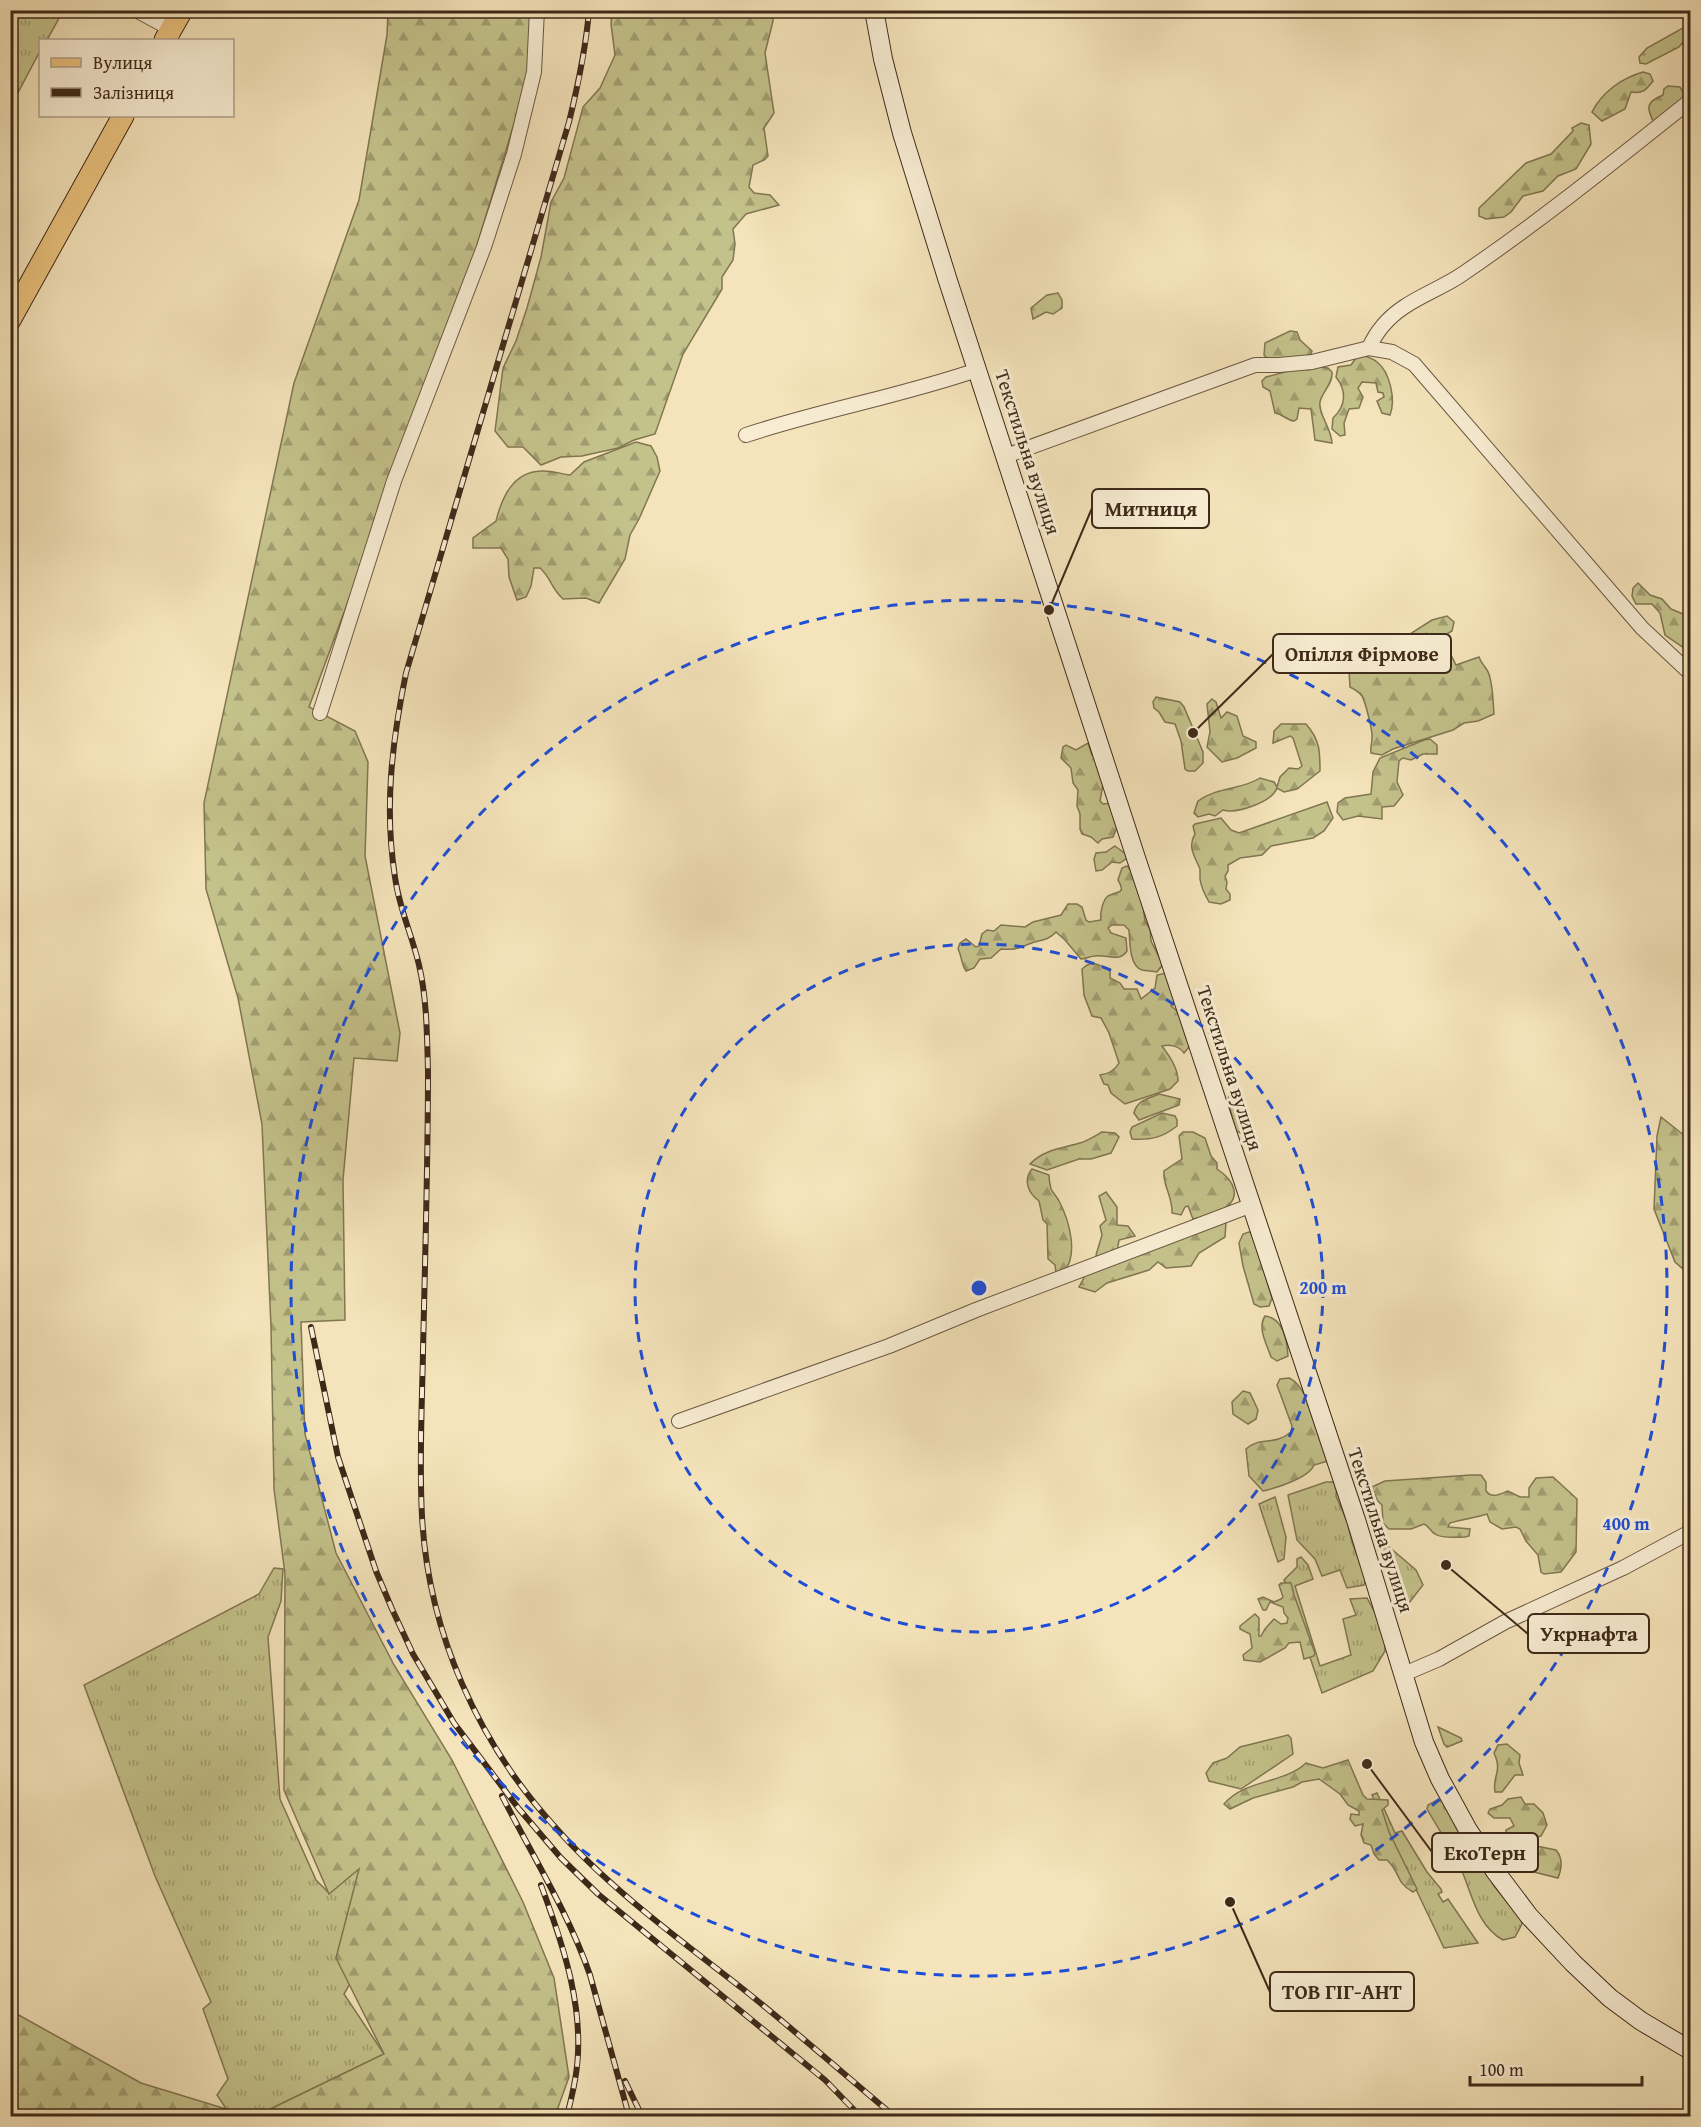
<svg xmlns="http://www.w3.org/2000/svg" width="1701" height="2127" font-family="'Gentium Book Plus',serif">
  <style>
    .grass { fill: url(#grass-tufts); stroke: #817652; stroke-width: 1.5 }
    .forest { fill: url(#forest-firs); stroke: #817652; stroke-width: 1.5 }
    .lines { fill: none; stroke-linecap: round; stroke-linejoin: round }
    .street-casing { stroke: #6c5842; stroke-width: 16 }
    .secondary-casing { stroke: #3e2919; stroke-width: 20 }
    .primary-casing { stroke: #3e2919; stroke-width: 23 }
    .street { stroke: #f8edd3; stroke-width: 14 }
    .secondary { stroke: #f8edd3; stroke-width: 18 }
    .primary { stroke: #eac27e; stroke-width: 21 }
    .rail-casing { stroke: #3e2919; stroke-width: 6 }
    .rail { stroke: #f8edd3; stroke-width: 4; stroke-dasharray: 11; stroke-linecap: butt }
    .ring { fill: none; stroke: #1d4ed8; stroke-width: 3; stroke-dasharray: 10 8 }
    .labels { text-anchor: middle; stroke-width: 6; stroke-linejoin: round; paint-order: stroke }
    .street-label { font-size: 20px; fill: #3e2919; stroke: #f8edd3 }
    .centre { fill: #1d4ed8; stroke: #f8edd3; stroke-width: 3 }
    .ring-label { font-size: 18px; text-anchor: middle; font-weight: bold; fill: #1d4ed8; stroke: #f8edd3; stroke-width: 6; stroke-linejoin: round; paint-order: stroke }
    .leader { fill: none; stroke: #3e2919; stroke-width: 2 }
    .callout-dot { fill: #3e2919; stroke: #f8edd3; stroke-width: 2 }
    .callout { fill: #f8edd3; stroke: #3e2919; stroke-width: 2 }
    .callout-label { font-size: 21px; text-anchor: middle; font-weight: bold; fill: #3e2919 }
  </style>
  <defs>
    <pattern id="grass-tufts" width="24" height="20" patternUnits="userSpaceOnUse" patternTransform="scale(1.5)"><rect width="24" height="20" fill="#c4c28b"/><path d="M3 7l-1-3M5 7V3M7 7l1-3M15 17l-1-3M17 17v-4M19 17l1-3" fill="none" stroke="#a19e71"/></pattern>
    <pattern id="forest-firs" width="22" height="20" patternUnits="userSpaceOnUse" patternTransform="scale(1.5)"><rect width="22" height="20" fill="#c4c28b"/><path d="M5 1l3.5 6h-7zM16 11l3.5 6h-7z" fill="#a19e71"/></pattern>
  </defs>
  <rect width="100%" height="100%" fill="#f5e4bb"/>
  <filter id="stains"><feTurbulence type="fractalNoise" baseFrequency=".00333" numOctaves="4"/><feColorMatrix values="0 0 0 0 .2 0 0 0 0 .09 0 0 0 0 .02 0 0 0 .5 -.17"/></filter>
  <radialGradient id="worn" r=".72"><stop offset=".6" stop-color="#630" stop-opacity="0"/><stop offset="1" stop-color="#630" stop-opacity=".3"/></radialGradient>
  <g class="grass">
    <polygon points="11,10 63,11 47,40 40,40 40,51 11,106"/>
    <polygon points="1326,1482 1337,1482 1336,1496 1347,1521 1352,1542 1366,1579 1364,1585 1347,1588 1340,1570 1322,1576 1315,1559 1297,1540 1288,1495"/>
    <polygon points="1275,1497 1286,1537 1284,1559 1278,1562 1259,1504"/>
    <polygon points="1388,1546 1416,1570 1423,1585 1405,1608 1399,1610 1397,1606 1381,1554 1382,1550"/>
    <polygon points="1301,1557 1308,1565 1313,1579 1295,1586 1320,1666 1351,1655 1343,1619 1356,1615 1350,1599 1367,1598 1385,1631 1385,1651 1373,1671 1322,1693 1284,1580 1297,1567 1297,1559"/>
    <polygon points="274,1568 283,1569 281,1601 268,1637 280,1799 316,1880 329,1893 359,1867 355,1975 344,1994 384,2054 256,2116 249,2116 227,2110 217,2095 228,2079 203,2009 211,2002 155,1876 84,1685 259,1594"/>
    <polygon points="1438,1727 1461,1738 1462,1741 1447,1747 1444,1744"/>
    <polygon points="1288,1735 1291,1738 1293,1754 1241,1789 1209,1781 1206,1773 1213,1763 1227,1758 1240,1747"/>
    <polygon points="1377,1793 1395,1833 1402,1831 1427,1872 1441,1889 1442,1892 1438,1894 1443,1902 1448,1899 1478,1943 1444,1948 1379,1812 1372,1795"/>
    <path d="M 1437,1800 L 1443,1802 L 1463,1839 L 1480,1861 L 1494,1886 L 1521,1919 L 1522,1924 L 1515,1937 L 1503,1940 C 1475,1925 1471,1888 1458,1862 C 1449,1844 1437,1827 1427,1809 L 1428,1805 Z"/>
  </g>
  <g class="forest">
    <polygon points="388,11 531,11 528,78 463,291 309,707 355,731 368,762 365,856 400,1033 397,1061 354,1058 343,1180 345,1320 301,1322 305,1434 336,1553 394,1665 452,1760 523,1902 554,1978 569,2077 555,2116 256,2116 384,2054 336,1958 359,1869 329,1894 284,1790 285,1574 274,1489 271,1327 262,1124 238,998 206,889 204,803 294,383 359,200 387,35"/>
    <polygon points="612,11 773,11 773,21 765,53 774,113 764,128 768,156 764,160 753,165 749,187 754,193 770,195 779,205 746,214 733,229 735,244 733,260 722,277 722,289 683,354 655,434 634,440 618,448 582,456 561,457 541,465 523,447 508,447 495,431 503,368 516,341 527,308 541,257 551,202 564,178 583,107 600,88 615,55 611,24"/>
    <polygon points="1690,24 1690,34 1679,47 1646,64 1640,63 1639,57 1647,48"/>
    <path d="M 1643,72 L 1650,74 L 1653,81 C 1646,90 1643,94 1631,92 L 1625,109 L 1602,121 L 1592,112 C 1602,92 1622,78 1643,72 Z"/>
    <path d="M 1668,86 L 1680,87 L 1683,92 L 1683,100 L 1654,123 C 1646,107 1646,102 1663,95 L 1664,89 Z"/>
    <polygon points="1581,123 1589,125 1591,144 1576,169 1558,176 1543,191 1523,196 1511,212 1504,217 1486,219 1479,216 1479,208 1526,163 1551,154 1573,131 1572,128"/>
    <polygon points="1058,293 1062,300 1062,308 1053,314 1046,312 1033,319 1031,308 1047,295"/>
    <polygon points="1290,331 1297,332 1300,340 1312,351 1310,357 1267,358 1264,355 1265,343"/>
    <path d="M 1359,354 C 1365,356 1373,358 1377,362 C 1390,372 1396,400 1390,415 L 1382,413 L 1377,401 L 1384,397 L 1383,393 L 1378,392 L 1376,383 L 1362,382 L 1358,388 L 1363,397 L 1359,408 L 1349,409 L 1344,423 L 1345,435 L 1340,436 L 1332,429 L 1333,418 C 1346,406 1347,391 1336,377 L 1338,367 L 1351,365 Z"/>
    <path d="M 1316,367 L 1328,368 L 1332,372 C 1333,384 1322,392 1320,402 C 1318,414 1331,427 1332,443 L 1315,440 L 1311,409 L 1299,408 L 1297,419 L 1294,421 C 1286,420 1283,414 1275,413 L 1270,391 L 1263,387 L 1262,381 L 1266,377 L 1300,368 L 1309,370 Z"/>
    <path d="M 636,442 L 651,446 L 657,457 L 660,471 L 639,519 L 630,535 L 625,559 L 599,603 L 586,598 L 563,599 C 550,587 552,579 540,568 L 534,568 L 531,586 L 526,597 L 517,600 L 509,577 L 508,559 L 501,548 L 473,548 L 473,538 L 496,521 C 502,497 513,472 541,471 C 550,470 561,474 570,475 L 584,462 Z"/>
    <polygon points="1638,583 1650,595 1662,599 1671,609 1683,614 1690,613 1690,652 1665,635 1660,613 1652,604 1636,604 1632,596 1633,588"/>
    <path d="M 1447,616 L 1454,622 L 1452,631 L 1430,644 L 1409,652 L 1408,655 C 1413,655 1419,657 1424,656 C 1433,654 1437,647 1447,647 L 1456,665 L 1479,657 C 1481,663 1484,665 1487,670 C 1493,679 1493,703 1494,714 L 1478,721 L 1464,723 L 1453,730 L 1393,749 L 1382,755 L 1371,753 C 1370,747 1372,744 1372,738 C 1373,731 1365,701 1362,696 C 1359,692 1354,689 1350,687 L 1349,670 L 1333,671 L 1329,666 L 1335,651 L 1343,646 L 1372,639 L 1375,654 L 1381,654 L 1392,635 L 1407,636 L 1432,620 Z"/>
    <polygon points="1156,697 1180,702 1184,707 1203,752 1203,763 1195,771 1188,771 1185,769 1181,741 1175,724 1165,722 1159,712 1154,708 1153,702"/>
    <polygon points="1212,699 1216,702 1221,718 1227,712 1237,716 1243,736 1256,742 1256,748 1237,758 1222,762 1207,747 1210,732 1207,704"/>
    <path d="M 1281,724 L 1306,724 C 1320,740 1320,751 1320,771 L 1297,789 L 1284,792 L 1277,788 C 1272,802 1237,814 1223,810 L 1215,816 L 1209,814 L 1198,817 L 1194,813 L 1198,801 C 1219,786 1242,790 1260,778 L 1274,782 L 1277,787 L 1280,777 L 1289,768 L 1298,769 L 1302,766 L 1293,738 L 1290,736 L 1273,743 L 1274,731 Z"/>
    <polygon points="1430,739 1437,745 1437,754 1423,754 1411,760 1403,758 1399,761 1397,782 1403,795 1394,806 1382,807 1382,819 1358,816 1343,820 1337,812 1338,803 1345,798 1371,794 1373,772 1380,758 1424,740"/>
    <polygon points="1088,743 1092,755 1096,756 1103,784 1100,801 1103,804 1110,803 1117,827 1113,837 1102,839 1098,843 1091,837 1082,834 1080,829 1080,814 1077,806 1078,790 1073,783 1071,768 1061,758 1063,747 1066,745 1076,750"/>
    <path d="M 1327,802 L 1333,818 L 1324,831 L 1313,838 L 1271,846 L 1262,855 L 1240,858 L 1228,865 L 1228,871 L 1225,876 L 1227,882 L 1226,889 L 1230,894 L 1230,900 L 1221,904 L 1209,902 C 1205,895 1201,887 1200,879 C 1200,878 1200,870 1200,869 C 1195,857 1187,847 1195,834 L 1193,826 L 1195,824 L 1221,818 L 1231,830 L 1239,833 Z"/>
    <polygon points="1115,846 1127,855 1127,858 1120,863 1112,862 1102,870 1096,871 1094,859 1096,853 1106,852"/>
    <path d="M 1127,866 L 1133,873 L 1143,906 L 1145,921 L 1150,929 L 1151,941 L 1163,965 L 1157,972 C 1153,971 1147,971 1142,970 C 1129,966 1130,941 1129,930 L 1124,925 L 1112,925 L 1108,928 L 1111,933 L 1126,938 L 1127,951 C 1119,963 1107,954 1095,956 C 1090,956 1086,959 1081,959 L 1065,940 L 1056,932 C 1047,942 1040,939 1029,944 C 1016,949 1015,950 1001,949 L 991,958 L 980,959 L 974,968 L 966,971 C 961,964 962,956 958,949 L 960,943 L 966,939 L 976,947 L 979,946 L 982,934 L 987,930 L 994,931 L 1001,925 L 1025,927 L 1033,922 L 1061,915 L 1068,904 L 1077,904 L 1082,907 L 1086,920 L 1089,922 L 1101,920 C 1100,914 1102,901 1108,896 C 1116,891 1127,895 1118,880 L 1122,868 Z"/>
    <path d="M 1093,963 L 1110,969 L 1110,978 L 1120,983 L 1124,989 L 1137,989 L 1141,999 L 1155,988 L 1157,975 L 1166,973 L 1176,998 L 1171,1006 C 1185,1016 1188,1030 1189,1047 L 1184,1053 C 1179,1046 1170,1044 1162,1046 C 1170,1057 1178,1068 1178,1081 L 1170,1089 L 1125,1104 L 1111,1093 L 1108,1085 L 1104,1084 L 1100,1075 C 1109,1074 1115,1070 1119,1063 L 1109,1033 L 1101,1018 L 1092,1016 L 1084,995 L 1082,969 L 1087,965 Z"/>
    <path d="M 1159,1094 L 1180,1099 L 1179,1105 L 1139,1120 L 1134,1113 C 1137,1100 1148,1099 1159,1094 Z"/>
    <path d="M 1229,1095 C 1245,1098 1246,1119 1241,1133 L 1236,1131 L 1235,1128 L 1228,1101 Z"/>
    <path d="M 1162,1113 L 1175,1116 L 1177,1120 L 1177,1126 C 1162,1138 1151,1140 1132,1139 L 1130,1132 L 1132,1127 Z"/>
    <polygon points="1661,1117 1690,1140 1690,1275 1675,1262 1654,1209 1657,1136"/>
    <path d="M 1102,1132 L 1115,1133 L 1119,1137 L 1111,1153 L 1091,1159 L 1079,1159 L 1047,1170 L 1030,1164 C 1043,1150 1062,1148 1080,1143 C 1087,1141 1095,1136 1102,1132 Z"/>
    <path d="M 1183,1132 L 1193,1132 L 1205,1138 L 1211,1156 L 1217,1163 L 1217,1169 C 1235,1181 1243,1198 1221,1211 C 1214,1216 1201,1217 1193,1219 L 1188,1206 L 1185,1207 L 1181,1215 L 1172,1213 C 1173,1197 1162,1184 1164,1171 L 1182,1159 L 1179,1136 Z"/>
    <path d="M 1032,1169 L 1049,1175 C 1049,1179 1050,1185 1051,1189 C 1053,1193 1057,1197 1059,1201 C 1069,1220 1080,1257 1062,1273 L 1056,1272 L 1055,1265 L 1048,1259 L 1047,1224 L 1043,1220 L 1039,1201 C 1028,1193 1023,1180 1032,1169 Z"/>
    <polygon points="1106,1192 1117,1207 1117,1225 1128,1226 1135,1236 1119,1240 1117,1252 1100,1258 1096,1255 1102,1235 1100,1226 1106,1220 1099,1196"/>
    <polygon points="1224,1220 1226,1222 1225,1237 1199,1253 1191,1266 1166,1268 1158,1262 1149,1270 1107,1283 1095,1292 1079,1287 1086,1274 1114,1257 1134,1257 1148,1245"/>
    <polygon points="1249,1232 1253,1233 1272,1298 1269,1306 1260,1307 1254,1304 1243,1266 1239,1243 1243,1234"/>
    <path d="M 1265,1316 C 1283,1318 1287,1340 1288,1356 L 1277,1361 L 1271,1357 C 1267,1345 1257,1328 1265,1316 Z"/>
    <path d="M 1289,1378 C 1309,1386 1321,1440 1328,1461 L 1314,1465 C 1309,1478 1276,1488 1263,1491 L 1249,1476 L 1246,1449 C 1262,1435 1273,1447 1291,1432 L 1292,1426 L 1277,1385 L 1280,1379 Z"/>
    <polygon points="1243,1391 1250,1393 1258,1410 1256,1419 1248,1424 1233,1414 1232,1402"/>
    <path d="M 1471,1475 L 1481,1475 L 1486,1482 L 1486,1491 C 1492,1499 1500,1494 1508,1491 L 1520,1497 L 1529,1497 L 1529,1488 L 1536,1478 L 1553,1477 L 1577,1499 L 1576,1552 L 1561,1572 L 1544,1574 L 1541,1572 L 1538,1555 L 1526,1541 L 1520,1529 L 1516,1527 L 1502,1529 L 1490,1522 L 1487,1514 C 1482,1516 1452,1522 1450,1523 C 1449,1524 1449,1526 1448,1527 L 1470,1529 L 1469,1536 L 1465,1537 C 1456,1537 1442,1539 1435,1534 C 1430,1531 1429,1526 1424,1524 L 1411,1529 L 1389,1529 L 1383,1523 L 1382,1505 L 1377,1500 L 1372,1487 L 1385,1481 Z"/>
    <polygon points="1281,1583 1291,1583 1294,1595 1315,1653 1314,1656 1304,1659 1300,1642 1289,1643 1285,1648 1260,1662 1244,1660 1243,1655 1252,1648 1250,1634 1240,1629 1240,1626 1255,1614 1259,1618 1259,1636 1261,1636 1265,1629 1274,1619 1281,1624 1287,1623 1288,1618 1284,1613 1283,1607 1270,1602 1266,1610 1263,1610 1258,1599 1263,1597 1274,1602 1281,1599 1283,1597 1279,1585"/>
    <path d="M 1507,1744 L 1520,1755 L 1519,1763 L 1523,1775 L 1515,1775 L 1502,1792 L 1495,1792 C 1492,1775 1503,1773 1494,1753 L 1498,1745 Z"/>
    <path d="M 1348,1760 L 1363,1795 L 1367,1799 L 1388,1800 L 1388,1805 L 1382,1810 L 1389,1832 L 1417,1889 L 1413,1892 C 1395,1882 1401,1873 1387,1860 L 1379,1860 L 1374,1854 L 1371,1845 L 1364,1843 L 1361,1835 L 1363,1824 L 1355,1826 L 1350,1819 L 1351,1814 L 1359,1815 L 1359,1811 L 1348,1805 L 1340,1794 L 1319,1779 L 1302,1782 L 1293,1787 L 1253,1798 L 1230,1809 L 1224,1804 C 1245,1779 1284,1784 1306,1763 L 1323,1768 Z"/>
    <polygon points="1521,1797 1525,1804 1534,1804 1543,1813 1547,1825 1541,1836 1526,1839 1521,1846 1506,1843 1506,1830 1514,1826 1510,1818 1494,1818 1488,1813 1490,1809 1502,1805 1508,1799"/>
    <path d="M 1531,1845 L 1556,1850 C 1563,1858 1562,1868 1558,1878 L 1526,1870 C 1522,1862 1525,1851 1531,1845 Z"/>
    <polygon points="15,2013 141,2083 249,2116 11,2116 10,2016"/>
  </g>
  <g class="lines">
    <g class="street-casing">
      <g id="street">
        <polyline points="136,10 171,29"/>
        <path d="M 1369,348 C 1376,332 1389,317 1404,307 C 1423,294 1446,286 1464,273 C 1543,219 1616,160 1690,101"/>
        <path d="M 746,435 C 822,410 901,396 977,370"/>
        <polyline points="1006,456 1255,365 1279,365 1312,362 1369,348 1392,352 1414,364 1642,628 1690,673"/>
        <polyline points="320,713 394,481 484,247 514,154 534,72 537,10"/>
        <polyline points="679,1421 889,1346 976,1310 1252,1205"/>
        <polyline points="1404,1674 1439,1659 1505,1622 1623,1568 1690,1532"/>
      </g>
    </g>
    <g class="secondary-casing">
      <polyline id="secondary" points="874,10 883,59 902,133 948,281 1137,861 1356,1520 1424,1742 1440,1779 1468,1830 1495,1871 1529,1916 1573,1963 1610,1998 1641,2021 1690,2050"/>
    </g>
    <g class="primary-casing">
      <g id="primary">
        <polyline points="165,40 182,10"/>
        <polyline points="10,320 123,116"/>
      </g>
    </g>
    <use href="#street" class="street"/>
    <use href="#secondary" class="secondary"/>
    <use href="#primary" class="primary"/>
    <g class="rail-casing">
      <g id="rail">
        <path d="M 589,10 C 586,49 578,85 569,122 L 406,673 C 392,742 384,808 395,877 C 399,908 412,935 419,965 C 427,999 427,1037 428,1071 C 428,1165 425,1258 423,1352 C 422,1406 419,1462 422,1516 C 428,1632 478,1743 556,1828 C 610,1889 679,1939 743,1989 C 794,2030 844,2074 894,2116"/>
        <polyline points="311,1327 338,1457 376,1571 392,1609 413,1654 454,1723 519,1809 561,1858 598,1894 825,2080 860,2116"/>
        <path d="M 502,1796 C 532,1855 568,1912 590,1975 L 629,2116"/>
        <path d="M 541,1885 C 564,1947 587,2014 575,2080 C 573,2092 570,2104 567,2116"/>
        <polyline points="625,2081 642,2116"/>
      </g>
    </g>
    <use href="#rail" class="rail"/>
  </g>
  <g class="ring">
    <circle cx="979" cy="1288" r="344"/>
    <circle cx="979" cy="1288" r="688"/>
  </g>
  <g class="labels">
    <g class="street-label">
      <text transform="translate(1028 452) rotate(72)" y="7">Текстильна вулиця</text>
      <text transform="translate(1230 1068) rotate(72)" y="7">Текстильна вулиця</text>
      <text transform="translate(1381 1530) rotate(72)" y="7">Текстильна вулиця</text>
    </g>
  </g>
  <circle cx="979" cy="1288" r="9" class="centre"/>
  <g class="ring-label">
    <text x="1323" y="1294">200 m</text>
    <text x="1626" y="1530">400 m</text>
  </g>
  <path class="leader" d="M1049 610L1092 508M1193 733L1273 654M1446 1565L1528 1634M1367 1764L1432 1852M1230 1902L1270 1992"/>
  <g class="callout-dot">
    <circle cx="1049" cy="610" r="6"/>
    <circle cx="1193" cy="733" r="6"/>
    <circle cx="1446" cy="1565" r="6"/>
    <circle cx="1367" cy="1764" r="6"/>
    <circle cx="1230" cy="1902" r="6"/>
  </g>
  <g class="callout">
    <rect x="1092" y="489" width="117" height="39" rx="6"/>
    <rect x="1273" y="634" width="178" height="39" rx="6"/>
    <rect x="1528" y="1614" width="121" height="39" rx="6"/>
    <rect x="1432" y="1833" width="106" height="39" rx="6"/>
    <rect x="1270" y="1972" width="144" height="39" rx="6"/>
  </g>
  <g class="callout-label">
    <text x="1151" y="516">Митниця</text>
    <text x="1362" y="661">Опілля Фірмове</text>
    <text x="1589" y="1641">Укрнафта</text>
    <text x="1485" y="1860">ЕкоТерн</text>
    <text x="1342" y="1999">ТОВ ГІГ-АНТ</text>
  </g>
  <rect width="1701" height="2127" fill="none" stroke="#f5e4bb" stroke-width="36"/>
  <rect x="12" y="12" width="1677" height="2103" fill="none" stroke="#3e2919" stroke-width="3"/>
  <rect x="18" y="18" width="1665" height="2091" fill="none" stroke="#3e2919" stroke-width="1.5"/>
  <rect x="39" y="39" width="195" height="78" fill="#f8edd3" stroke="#ae9f89" stroke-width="1.5"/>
  <rect x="51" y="58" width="30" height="9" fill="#eac27e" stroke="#ae9f89" stroke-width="1.5"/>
  <text x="93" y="69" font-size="18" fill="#3e2919">Вулиця</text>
  <rect x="51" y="88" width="30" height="9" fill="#3e2919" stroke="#ae9f89" stroke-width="1.5"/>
  <text x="93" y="99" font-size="18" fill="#3e2919">Залізниця</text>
  <path d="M1470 2076v9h172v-9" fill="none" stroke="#3e2919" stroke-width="3"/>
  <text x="1479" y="2076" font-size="18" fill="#3e2919" stroke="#f8edd3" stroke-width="4.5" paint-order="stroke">100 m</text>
  <rect width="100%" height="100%" filter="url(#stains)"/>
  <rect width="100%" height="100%" fill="url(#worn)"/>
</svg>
